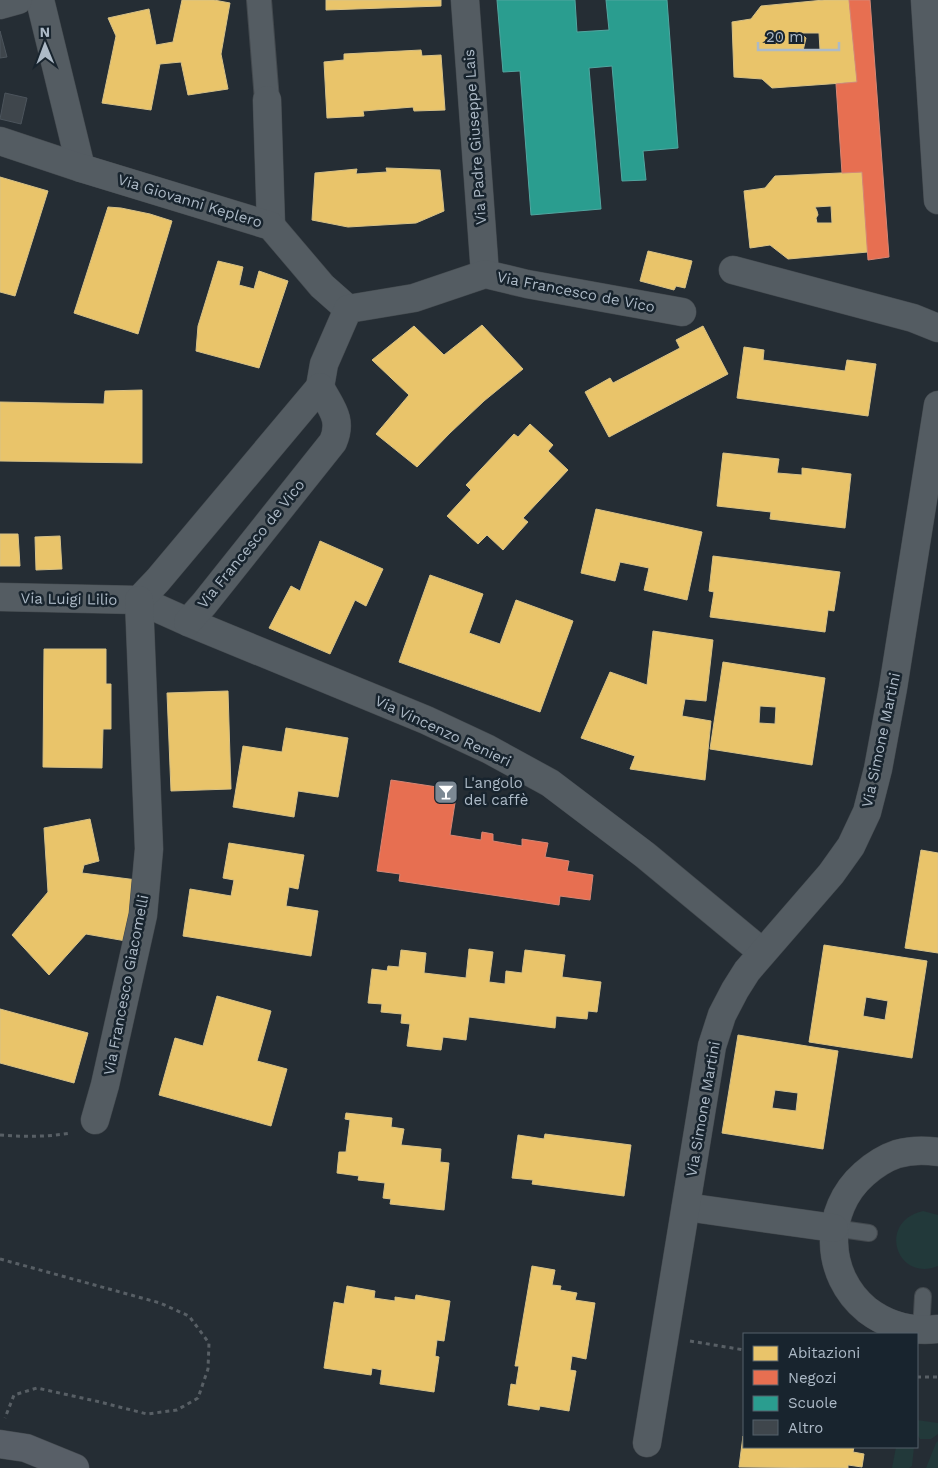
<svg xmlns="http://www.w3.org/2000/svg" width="938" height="1468" font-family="'Work Sans',sans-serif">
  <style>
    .green { fill: #22393a }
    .homes { fill: #e9c46a; stroke: #d7c186; fill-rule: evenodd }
    .shops { fill: #e76f51; stroke: #d68674 }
    .schools { fill: #2a9d8f; stroke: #51a6a0 }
    .building { fill: #3f464c; stroke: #4c545c }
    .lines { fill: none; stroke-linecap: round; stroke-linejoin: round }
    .service-casing { stroke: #43494e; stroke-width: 18 }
    .pedestrian-casing { stroke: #43494e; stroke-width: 26 }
    .minor-casing { stroke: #43494e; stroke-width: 29 }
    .secondary-casing { stroke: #43494e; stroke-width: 29 }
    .path { stroke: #585f65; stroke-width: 3; stroke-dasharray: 4 4; stroke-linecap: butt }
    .service { stroke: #545c62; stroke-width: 16 }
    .pedestrian { stroke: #545c62; stroke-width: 24 }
    .minor { stroke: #545c62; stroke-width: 28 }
    .secondary { stroke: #585f67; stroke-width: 28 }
    .labels { text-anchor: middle; stroke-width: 5; stroke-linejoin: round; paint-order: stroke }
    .street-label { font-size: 15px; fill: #adbac7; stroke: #18242e }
    .poi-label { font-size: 15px; fill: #adbac7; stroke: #18242e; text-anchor: start }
  </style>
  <rect width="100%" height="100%" fill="#252d34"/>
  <g class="green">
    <path d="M 923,1211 L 938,1215 L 938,1266 C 897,1283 876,1222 923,1211 Z"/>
    <polygon points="917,1420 938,1423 938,1434 931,1439 920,1439 917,1434"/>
    <polygon points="938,1441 938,1468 926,1468 936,1443"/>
    <polygon points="896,1447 914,1447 912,1466 909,1468 892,1468"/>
  </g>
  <g class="homes">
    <polygon points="182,0 214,0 230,3 221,54 228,89 188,95 181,62 160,64 151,110 102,103 116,36 108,18 149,9 156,45 173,42"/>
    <polygon points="326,0 441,0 441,6 326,10"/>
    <path d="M 824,0 L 849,0 L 857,82 L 772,88 L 762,79 L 734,77 L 732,22 L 751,19 L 761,6 ZM 801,33 L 819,33 L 820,50 L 803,51 L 806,38 Z"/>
    <polygon points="421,50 422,56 441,55 445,110 414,111 413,107 363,111 364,116 327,118 324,62 344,60 344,54"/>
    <polygon points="386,168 440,170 444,211 416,223 348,227 312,220 315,173 357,169 356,174 387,172"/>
    <path d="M 862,172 L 868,252 L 788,259 L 770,245 L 750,248 L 744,191 L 765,188 L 775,176 ZM 831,206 L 832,223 L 817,223 L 816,218 L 818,215 L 817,211 L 815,207 Z"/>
    <polygon points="0,177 48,191 15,296 0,292"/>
    <polygon points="108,207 121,208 150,214 172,221 138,334 74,313"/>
    <polygon points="648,251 692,261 685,288 676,286 674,290 640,281"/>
    <polygon points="218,261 243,267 239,285 254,289 259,271 288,281 259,368 196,351 198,326"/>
    <polygon points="482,325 523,369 484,401 450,433 417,467 376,434 409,395 372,360 414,326 444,355"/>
    <polygon points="703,326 728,374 609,437 585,392 610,378 613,383 680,348 676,340"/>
    <polygon points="744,347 764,350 763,360 845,371 847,360 876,364 868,416 737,398"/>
    <polygon points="142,390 142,463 0,461 0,402 104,404 105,391"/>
    <polygon points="530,424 553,445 548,451 568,470 523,518 528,522 503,550 487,535 478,544 447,516 471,490 466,485 514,434 518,437"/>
    <polygon points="723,453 779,459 777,473 802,475 802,468 851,474 845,528 770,519 771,512 717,506"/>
    <polygon points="596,509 702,532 687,600 644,590 649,568 620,562 615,581 581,573"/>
    <polygon points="0,534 18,534 20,566 0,566"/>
    <polygon points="60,536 62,569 36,570 35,537"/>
    <polygon points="320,541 383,569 366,606 355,600 330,654 269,628 291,586 300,591"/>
    <polygon points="713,556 840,572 834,611 828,610 825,632 710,617 714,592 709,591"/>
    <polygon points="430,575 483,594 469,633 500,644 516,600 573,621 540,712 399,662"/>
    <polygon points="653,631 713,640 706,701 685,699 682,716 711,721 705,780 630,769 635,756 581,738 610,672 647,685"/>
    <polygon points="44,649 106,649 106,684 111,684 111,729 103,729 102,768 43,767"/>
    <path d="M 723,662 L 825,678 L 812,765 L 710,749 ZM 760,706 L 776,707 L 775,724 L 759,723 Z"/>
    <polygon points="228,691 231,789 171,791 167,693"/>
    <polygon points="286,728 348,738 338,797 298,791 294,817 233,807 243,746 282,752"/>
    <polygon points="90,819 99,861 84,865 82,873 137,880 126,941 86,934 49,975 12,935 48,892 44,828"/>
    <polygon points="229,843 304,855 298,889 289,887 286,906 318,911 311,956 183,936 190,889 231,896 234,880 223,878"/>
    <polygon points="921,850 938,853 938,953 905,948"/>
    <path d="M 824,945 L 927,961 L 912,1058 L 809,1042 ZM 866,997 L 888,1001 L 885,1020 L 863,1016 Z"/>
    <polygon points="469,949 493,952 489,982 505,984 506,971 522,973 525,950 565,955 562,977 601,982 597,1012 588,1011 587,1019 556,1016 555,1028 469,1017 466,1040 443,1037 441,1050 407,1046 410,1024 401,1023 402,1014 381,1012 382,1004 368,1003 372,969 387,971 388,966 399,967 401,950 426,953 424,973 466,978"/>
    <polygon points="217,996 271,1011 257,1061 287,1069 271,1126 159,1095 175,1038 203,1046"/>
    <polygon points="0,1009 88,1033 74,1083 0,1063"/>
    <path d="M 738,1035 L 838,1051 L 823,1149 L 722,1133 ZM 775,1090 L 798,1093 L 796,1111 L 772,1108 Z"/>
    <polygon points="346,1113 392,1118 391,1127 404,1129 401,1145 441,1149 440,1162 449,1163 444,1210 390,1204 391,1199 383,1198 385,1183 358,1180 359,1176 337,1173 339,1152 346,1152 350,1120 345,1119"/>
    <polygon points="545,1134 631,1145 624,1196 532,1184 533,1180 512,1178 518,1135 544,1139"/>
    <polygon points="532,1266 555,1270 552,1285 561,1286 560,1290 577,1293 575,1300 595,1303 586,1359 572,1356 570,1370 576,1371 569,1411 540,1406 539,1410 508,1405 511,1384 516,1385 519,1366 515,1366"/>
    <polygon points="347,1286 375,1291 374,1298 395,1301 395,1297 415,1300 416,1295 450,1301 444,1341 437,1340 435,1356 439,1357 434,1392 380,1384 382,1370 372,1368 371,1375 324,1368 334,1302 344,1304"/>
    <polygon points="743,1436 744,1447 854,1447 853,1452 864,1454 862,1467 848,1465 848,1468 739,1467"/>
  </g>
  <g class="shops">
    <polygon points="849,0 870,0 889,257 868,260 862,172 842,173 836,84 857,82"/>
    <polygon points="391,780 457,790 450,835 481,840 482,832 493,834 493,841 522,846 522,839 548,843 545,857 569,861 567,871 593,875 590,900 560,896 559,905 399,881 400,874 377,871"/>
  </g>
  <polygon class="schools" points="497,0 575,0 577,32 609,30 606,0 667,0 678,148 643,151 646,180 622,181 612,66 589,68 601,209 531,215 520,71 503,72"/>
  <g class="building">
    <polygon points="0,31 7,57 0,58"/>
    <polygon points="5,93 27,98 21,124 0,119"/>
  </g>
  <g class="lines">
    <g class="service-casing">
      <g id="service">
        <polyline points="834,1228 869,1233"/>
        <polyline points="921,1331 923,1296"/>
      </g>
    </g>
    <g class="pedestrian-casing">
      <polyline id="pedestrian" points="259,0 267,100"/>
    </g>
    <g class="minor-casing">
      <g id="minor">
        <polyline points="40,0 81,168"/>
        <polyline points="465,0 485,274"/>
        <polyline points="925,0 938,200"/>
        <polyline points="0,5 18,0"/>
        <polyline points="267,100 271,226"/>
        <polyline points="0,141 81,168 271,226 322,286 348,309"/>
        <polyline points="733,270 913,318 938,328"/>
        <polyline points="320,387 324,364 348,309 414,298 485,274 527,284 682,312"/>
        <polyline points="0,597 139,600 188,622 426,720 488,749 550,783 645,855 762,952"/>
        <path d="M 139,600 L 158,580 L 320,387 C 331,408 343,419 333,442 L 204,604 L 188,622"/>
        <polyline points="95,1120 105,1085 143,915 149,849 139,600"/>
        <path d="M 938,1152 C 924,1150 911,1150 897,1154 C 885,1158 873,1166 864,1174 C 823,1210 824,1275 867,1310 C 888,1326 912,1332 938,1329"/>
        <polyline points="686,1207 834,1228"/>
        <polyline points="647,1443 712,1046 722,1015 735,990 747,971 831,874 851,846 867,812 878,769 893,688 938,405"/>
      </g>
    </g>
    <g class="secondary-casing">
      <polyline id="secondary" points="0,1444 26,1448 75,1468"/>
    </g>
    <g class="path">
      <path d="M 0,1135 C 24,1137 47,1137 71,1133"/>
      <polyline points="0,1259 160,1303 189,1316 209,1343 208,1369 198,1398 177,1410 147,1414 100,1402 37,1388 14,1395 5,1418"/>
      <polyline points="690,1341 744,1350"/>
      <polyline points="917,1377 938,1377"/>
    </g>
    <use href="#service" class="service"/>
    <use href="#pedestrian" class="pedestrian"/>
    <use href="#minor" class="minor"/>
    <use href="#secondary" class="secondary"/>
  </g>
  <defs>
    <g id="bar-square" transform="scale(1.25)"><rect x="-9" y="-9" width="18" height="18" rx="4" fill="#7d8994" stroke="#18242e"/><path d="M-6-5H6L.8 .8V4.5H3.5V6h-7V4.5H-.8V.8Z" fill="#fff"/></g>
  </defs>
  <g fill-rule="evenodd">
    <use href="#bar-square" x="446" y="792"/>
  </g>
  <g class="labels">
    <g class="street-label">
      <text transform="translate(475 137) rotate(-94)" y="5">Via Padre Giuseppe Lais</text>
      <text transform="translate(190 201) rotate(17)" y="5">Via Giovanni Keplero</text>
      <text transform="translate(576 292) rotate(11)" y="5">Via Francesco de Vico</text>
      <text transform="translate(251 544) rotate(-51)" y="5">Via Francesco de Vico</text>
      <text transform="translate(69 599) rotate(1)" y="5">Via Luigi Lilio</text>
      <text transform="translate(443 731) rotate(25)" y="5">Via Vincenzo Renieri</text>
      <text transform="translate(881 740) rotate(-78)" y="5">Via Simone Martini</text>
      <text transform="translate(126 985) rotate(-79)" y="5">Via Francesco Giacomelli</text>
      <text transform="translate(703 1109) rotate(-80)" y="5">Via Simone Martini</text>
    </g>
    <g class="poi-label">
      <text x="464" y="788">L'angolo<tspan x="464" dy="17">del caffè</tspan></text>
    </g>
  </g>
  <rect x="743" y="1333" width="175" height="115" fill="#18242e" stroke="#54606b"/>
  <rect x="753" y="1346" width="25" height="15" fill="#e9c46a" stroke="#54606b"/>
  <text x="788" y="1358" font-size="15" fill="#adbac7">Abitazioni</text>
  <rect x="753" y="1370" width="25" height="15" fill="#e76f51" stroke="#54606b"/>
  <text x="788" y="1383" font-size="15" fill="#adbac7">Negozi</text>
  <rect x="753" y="1396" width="25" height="15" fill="#2a9d8f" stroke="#54606b"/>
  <text x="788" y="1408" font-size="15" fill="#adbac7">Scuole</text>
  <rect x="753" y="1420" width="25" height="15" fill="#3f464c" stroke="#54606b"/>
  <text x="788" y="1433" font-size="15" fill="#adbac7">Altro</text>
  <g transform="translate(45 45) rotate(359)" stroke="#18242e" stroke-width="4" paint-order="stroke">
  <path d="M0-4L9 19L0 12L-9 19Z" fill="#adbac7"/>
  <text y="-8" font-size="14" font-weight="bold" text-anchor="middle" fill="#adbac7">N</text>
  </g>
  <path d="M758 42v8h81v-8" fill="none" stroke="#adbac7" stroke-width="2.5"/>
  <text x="766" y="42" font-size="15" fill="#adbac7" stroke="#18242e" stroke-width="4" paint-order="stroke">20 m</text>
</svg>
